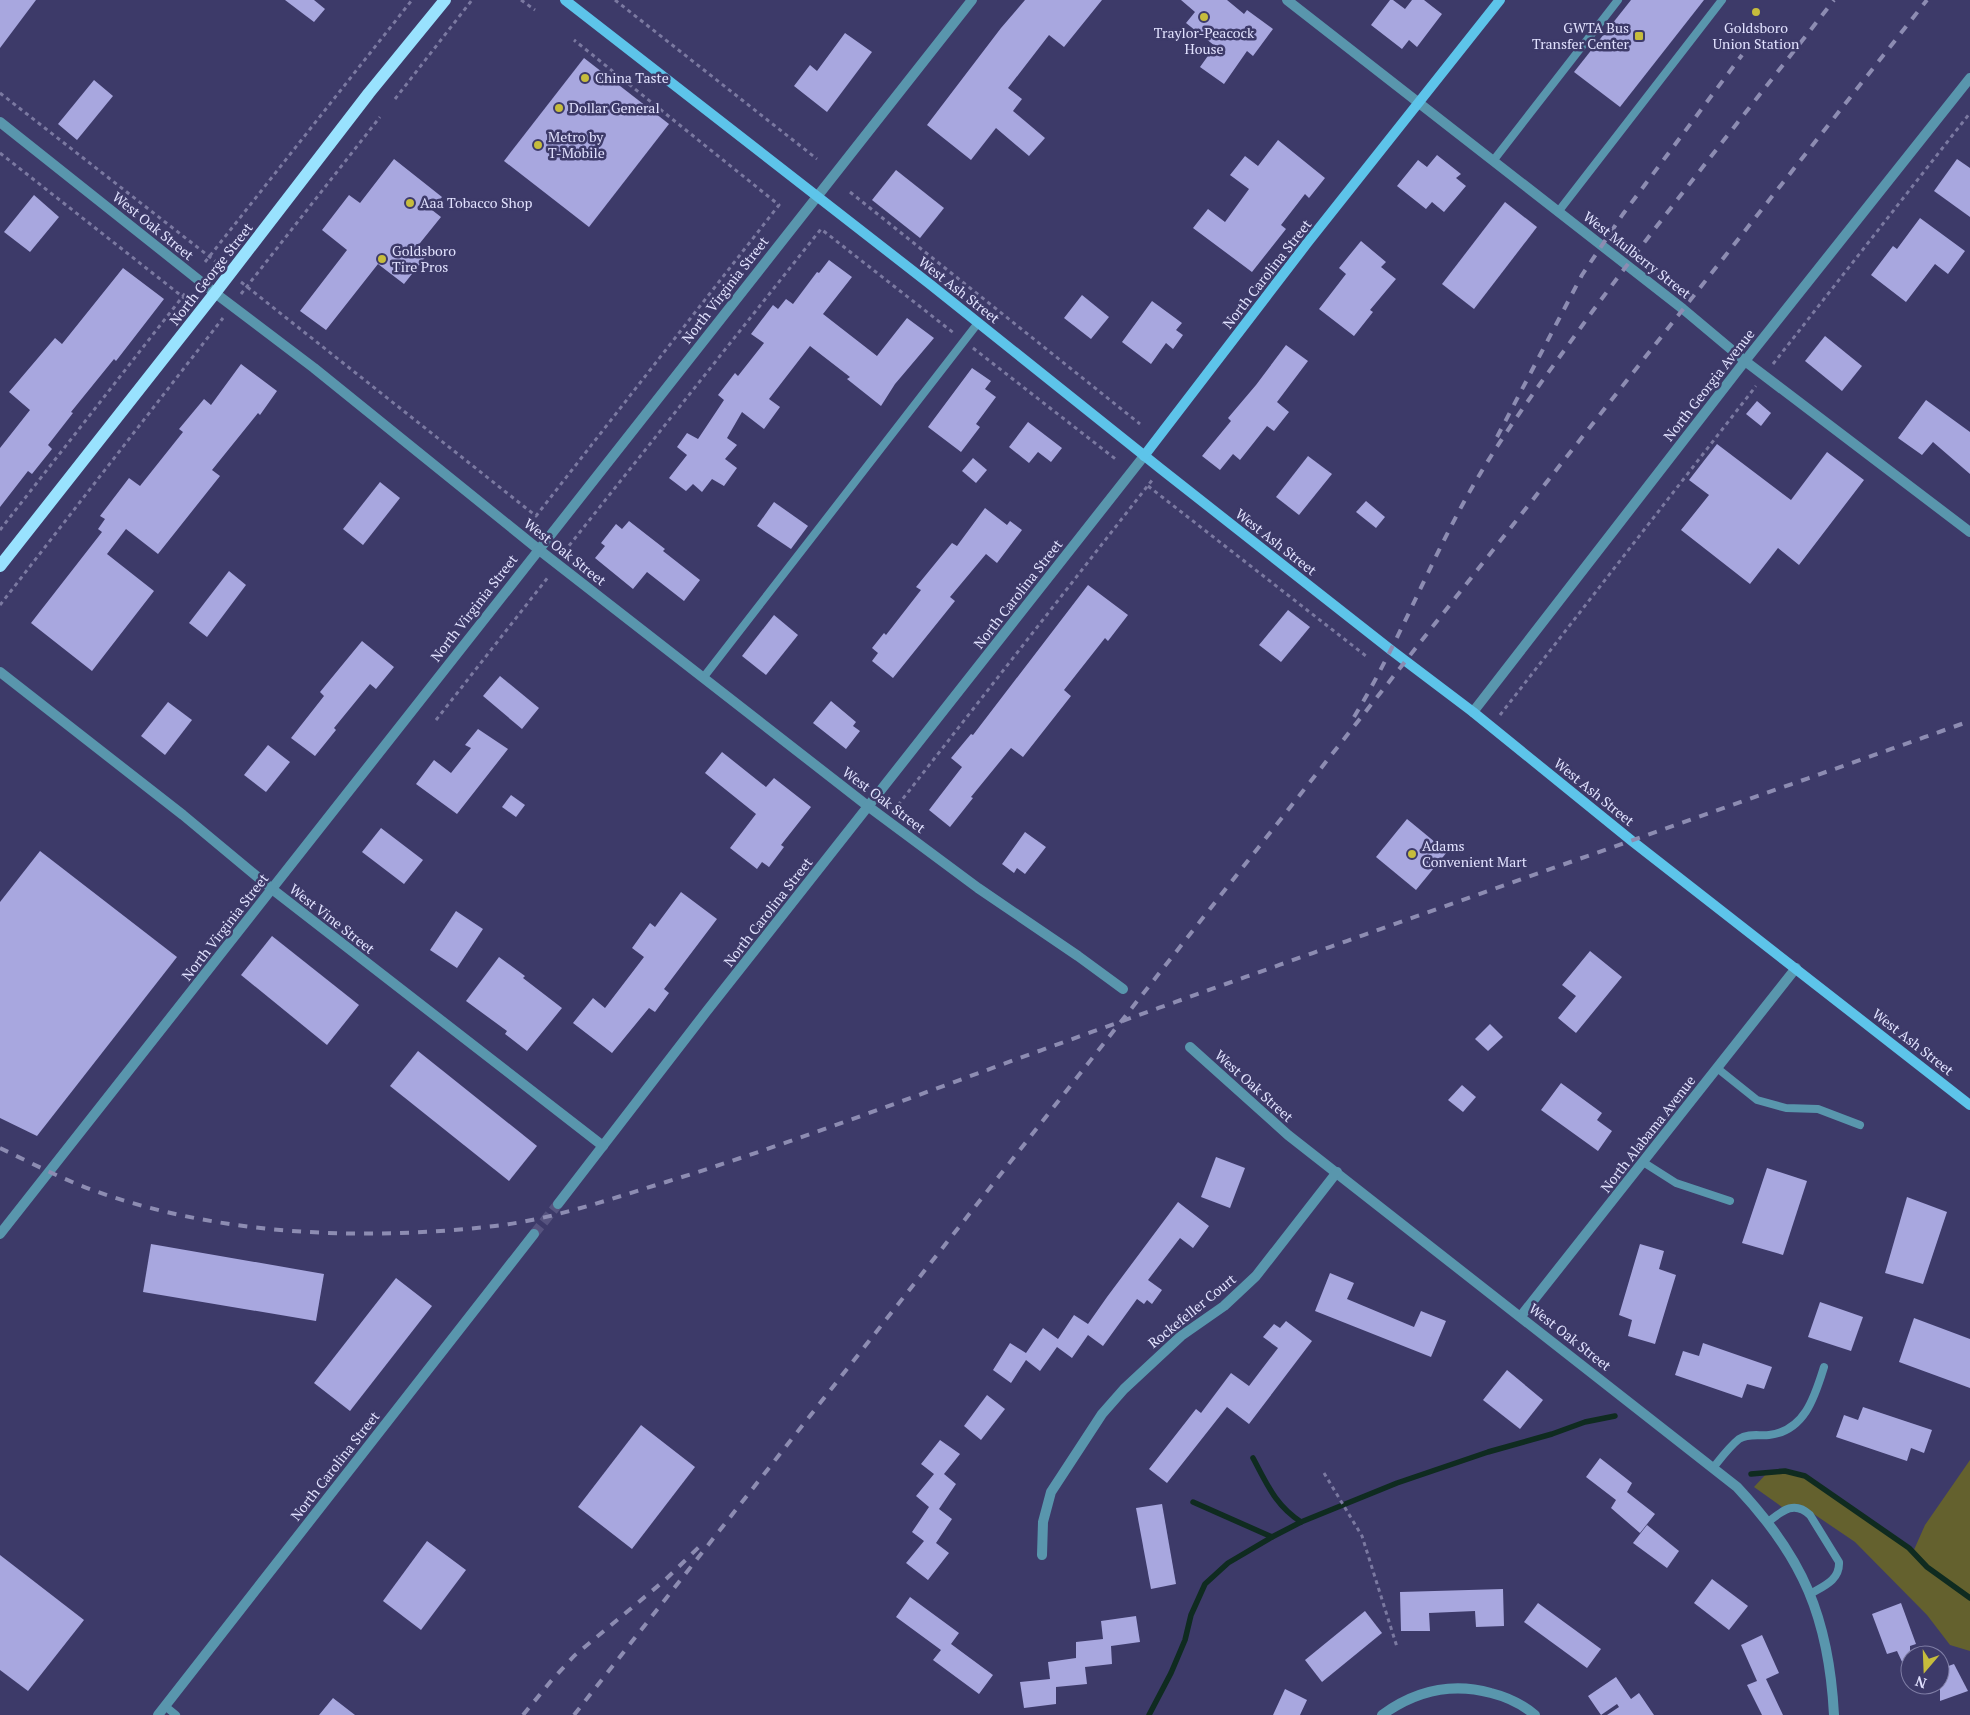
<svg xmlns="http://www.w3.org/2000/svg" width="1970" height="1715" font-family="'PT Serif',serif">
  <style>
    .green { fill: #64612e }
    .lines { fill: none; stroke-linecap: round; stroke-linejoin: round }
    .stream { stroke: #0f2b20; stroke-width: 5.5 }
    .building { fill: #a8a7df }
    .street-tunnel { stroke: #56537f; stroke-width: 10; stroke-dasharray: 10 5; stroke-linecap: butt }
    .path { stroke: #7b79a1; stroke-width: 3; stroke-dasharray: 4 4; stroke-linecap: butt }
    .lane { stroke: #5996ad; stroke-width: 8 }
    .street { stroke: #5996ad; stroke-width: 10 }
    .secondary { stroke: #5dc4ea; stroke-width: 10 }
    .primary { stroke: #99e2fe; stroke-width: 12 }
    .rail { stroke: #8d8cb2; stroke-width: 4; stroke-dasharray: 9 9; stroke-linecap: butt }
    .poi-dot { fill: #c6bc3c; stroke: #3d3a69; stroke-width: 2 }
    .labels { text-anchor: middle; stroke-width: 5; stroke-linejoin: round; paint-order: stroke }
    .poi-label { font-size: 14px; fill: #e1e1fe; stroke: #3d3a69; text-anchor: start }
    .street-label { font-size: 14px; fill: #e1e1fe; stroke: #3d3a69 }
  </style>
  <rect width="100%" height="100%" fill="#3d3a69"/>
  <polygon class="green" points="1970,1460 1970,1651 1950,1645 1927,1615 1855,1542 1799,1504 1782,1507 1754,1487 1767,1473 1785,1471 1805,1476 1913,1552 1925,1525"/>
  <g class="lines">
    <g class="stream">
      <path d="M 1253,1458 C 1267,1484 1275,1505 1301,1522"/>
      <polyline points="1751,1474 1785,1471 1805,1476 1909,1548 1927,1567 1970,1598"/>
      <polyline points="1193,1502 1272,1537"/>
      <polyline points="1149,1715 1171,1673 1185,1640 1191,1615 1205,1584 1228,1563 1272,1537 1301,1522 1397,1483 1488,1452 1552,1434 1585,1422 1615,1416"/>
    </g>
  </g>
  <g class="building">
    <polygon points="0,0 36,0 0,48"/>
    <polygon points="285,0 314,0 325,9 314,22"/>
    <polygon points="1025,0 1102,0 1064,47 1049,35 1008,88 1022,99 1013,111 1045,138 1029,156 996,128 971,160 927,125 1001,28"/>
    <polygon points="1181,0 1227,0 1244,14 1247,10 1273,29 1253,56 1247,51 1224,84 1200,67 1215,46 1186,23 1195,12"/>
    <polygon points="1390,0 1393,0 1405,9 1412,0 1424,0 1442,14 1417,47 1409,40 1402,49 1371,25"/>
    <polygon points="1631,0 1704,0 1620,107 1574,72"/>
    <polygon points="845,33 872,52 827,112 794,86 810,65 817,71"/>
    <polygon points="584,58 669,124 589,227 504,161"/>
    <polygon points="94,80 113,96 77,140 58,124"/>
    <polygon points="1278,140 1325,178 1309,198 1305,194 1281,225 1286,229 1252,272 1193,228 1208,209 1225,222 1249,189 1230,175 1245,156 1258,166"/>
    <polygon points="1437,155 1461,174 1456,178 1466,186 1444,212 1432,202 1426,209 1397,186 1418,160 1427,167"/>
    <polygon points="394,159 442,197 432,210 441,217 416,248 427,255 404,284 378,264 326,330 300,311 347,250 322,230 349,195 360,203"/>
    <polygon points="1957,159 1970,168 1970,217 1934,191"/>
    <polygon points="896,170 944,208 920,238 872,200"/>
    <polygon points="34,195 59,217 30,252 4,232"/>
    <polygon points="1505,202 1537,227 1474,309 1442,284"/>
    <polygon points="1920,218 1965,251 1948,274 1935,264 1906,302 1871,275 1893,246 1897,249"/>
    <polygon points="1361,241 1386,262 1381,267 1396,279 1370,310 1373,312 1354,336 1319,309 1346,274 1339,268"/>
    <polygon points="829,260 852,277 823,314 877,356 907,318 934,338 895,384 881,406 847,379 850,377 810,346 769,399 780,407 764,429 742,412 727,438 737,445 725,459 737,468 724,486 712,479 702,492 693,484 686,491 669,478 687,455 677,447 687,433 698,439 724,400 718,395 735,373 738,376 764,343 751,334 773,305 778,309 786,299 793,304 817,272 819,273"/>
    <polygon points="123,268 164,299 116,361 114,359 71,412 73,413 48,445 52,449 32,474 28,471 0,507 0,448 30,410 9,392 55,338 62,344"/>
    <polygon points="1082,295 1109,317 1091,339 1064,318"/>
    <polygon points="1152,301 1182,323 1176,330 1183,335 1173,349 1166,343 1151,364 1122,342"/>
    <polygon points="1825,336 1862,366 1842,391 1805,361"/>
    <polygon points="1286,345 1308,361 1277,402 1289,412 1274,431 1267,426 1240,460 1233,454 1220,470 1202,456 1231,421 1228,418 1256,385"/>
    <polygon points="241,364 277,391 260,415 258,413 212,470 220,476 158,554 126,529 107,554 154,591 92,671 31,623 102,532 98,529 105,519 100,516 129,478 140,486 183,432 179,429 204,399 211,405"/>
    <polygon points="972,368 991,381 985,389 996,397 976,424 980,427 961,452 928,427"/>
    <polygon points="1926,400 1970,432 1970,474 1933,442 1922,455 1898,438"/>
    <polygon points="1757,401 1771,413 1761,426 1746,414"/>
    <polygon points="1028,422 1062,448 1051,462 1038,452 1029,463 1009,447"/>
    <polygon points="1717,444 1791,500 1827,452 1864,480 1799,565 1778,548 1750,584 1681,530 1709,495 1689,480"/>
    <polygon points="1308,456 1332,474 1299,515 1276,497"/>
    <polygon points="973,458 987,470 976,483 962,471"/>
    <polygon points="380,482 400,498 363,545 343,529"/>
    <polygon points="1366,501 1385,517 1376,528 1356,512"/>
    <polygon points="774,502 808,526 791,549 757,526"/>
    <polygon points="985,508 1007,525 1010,521 1022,530 997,563 986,554 950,597 955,601 893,678 872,661 878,653 872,648 884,633 886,635 921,590 916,587 952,543 957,546"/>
    <polygon points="629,521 665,549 663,551 700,580 684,601 647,572 633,589 595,558 605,546 601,543 616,524 622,529"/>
    <polygon points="229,571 246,585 207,637 189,623"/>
    <polygon points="1088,585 1128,615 1108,641 1105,638 1064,690 1071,696 1023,757 1011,748 971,797 973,798 950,827 929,810 962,767 951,758 971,734 973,735"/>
    <polygon points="1288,610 1310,627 1281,662 1259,645"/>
    <polygon points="774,615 798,635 766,675 742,656"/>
    <polygon points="362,641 394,667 376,689 370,684 334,728 336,730 315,756 291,738 324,696 320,692"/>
    <polygon points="500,676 539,708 522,729 483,696"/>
    <polygon points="831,701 856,722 853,726 860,731 846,749 813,723"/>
    <polygon points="168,702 192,720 165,755 141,736"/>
    <polygon points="478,729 508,749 457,814 416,784 434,760 451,773 471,748 465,745"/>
    <polygon points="268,745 290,762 266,792 244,775"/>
    <polygon points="722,752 766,787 774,778 811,807 781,845 784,847 769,867 762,862 757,869 730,848 756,814 705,773"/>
    <polygon points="511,795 525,805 516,817 502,807"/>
    <polygon points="1407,819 1447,852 1416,890 1376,857"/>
    <polygon points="381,828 423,860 404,884 362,852"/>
    <polygon points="1025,832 1046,847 1025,874 1017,868 1014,873 1002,864"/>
    <polygon points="40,851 177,957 37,1136 0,1118 0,902"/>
    <polygon points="681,892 717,919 664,989 669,993 655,1012 649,1008 612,1053 573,1023 593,998 605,1008 644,957 632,948 650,923 655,927"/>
    <polygon points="456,911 483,929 457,968 430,950"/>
    <polygon points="272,936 359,1005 327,1045 241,975"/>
    <polygon points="1590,951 1622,977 1576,1033 1558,1018 1576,996 1562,985"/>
    <polygon points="499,957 525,976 523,978 562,1008 527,1051 505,1034 507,1031 466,1001"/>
    <polygon points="1490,1024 1503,1037 1488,1051 1475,1039"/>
    <polygon points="418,1051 537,1146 509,1181 390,1086"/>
    <polygon points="1561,1083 1602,1113 1597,1120 1612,1131 1598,1151 1541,1110"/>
    <polygon points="1462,1085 1476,1097 1463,1112 1448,1100"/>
    <polygon points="1216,1157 1245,1168 1230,1208 1201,1197"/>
    <polygon points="1767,1168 1807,1181 1783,1255 1742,1243"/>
    <polygon points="1907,1197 1947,1212 1923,1284 1885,1273"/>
    <polygon points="1178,1202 1209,1226 1193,1248 1180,1238 1148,1280 1162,1290 1152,1304 1147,1300 1144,1304 1137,1299 1103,1346 1088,1335 1072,1358 1057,1347 1040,1371 1026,1360 1011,1383 993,1370 1010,1343 1026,1353 1043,1328 1058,1339 1074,1315 1088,1324 1107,1297"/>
    <polygon points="151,1244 324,1274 316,1321 143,1292"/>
    <polygon points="1640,1244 1664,1251 1659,1269 1676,1275 1655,1344 1628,1336 1632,1320 1619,1315"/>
    <polygon points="1330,1273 1354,1283 1347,1299 1414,1327 1421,1311 1446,1321 1431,1357 1315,1311"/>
    <polygon points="396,1278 432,1306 350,1411 314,1383"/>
    <polygon points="1820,1302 1863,1317 1851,1351 1808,1337"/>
    <polygon points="1914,1318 1970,1339 1970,1388 1899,1362"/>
    <polygon points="1286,1321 1312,1341 1249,1424 1227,1407 1167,1483 1149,1469 1196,1409 1201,1413 1231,1373 1249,1386 1278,1348 1263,1337 1274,1324 1280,1328"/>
    <polygon points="1703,1343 1772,1367 1764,1389 1747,1384 1742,1398 1675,1375 1683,1351 1699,1356"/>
    <polygon points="1507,1370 1543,1400 1520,1429 1483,1400"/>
    <polygon points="987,1395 1005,1409 981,1440 964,1426"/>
    <polygon points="1863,1407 1932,1430 1924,1453 1911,1448 1907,1461 1836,1437 1844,1415 1858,1420"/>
    <polygon points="641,1425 695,1467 632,1549 578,1507"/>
    <polygon points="940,1440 960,1454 944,1474 956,1484 939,1509 952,1519 936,1543 949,1553 928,1580 906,1563 924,1541 912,1532 929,1507 916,1496 934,1474 921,1464"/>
    <polygon points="1600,1458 1632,1483 1627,1492 1655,1514 1640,1533 1611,1508 1616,1500 1586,1477"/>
    <polygon points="1162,1504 1176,1584 1151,1589 1136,1508"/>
    <polygon points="1647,1525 1679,1551 1667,1568 1633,1543"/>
    <polygon points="427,1541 466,1570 421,1630 383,1601"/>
    <polygon points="0,1555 84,1620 28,1691 0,1670"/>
    <polygon points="1712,1579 1748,1606 1729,1630 1694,1603"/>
    <polygon points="1503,1589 1504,1626 1476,1627 1475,1611 1429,1613 1430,1631 1401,1631 1400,1592"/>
    <polygon points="910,1597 959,1633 951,1644 993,1675 979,1694 933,1660 941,1650 896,1617"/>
    <polygon points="1538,1603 1601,1649 1587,1668 1524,1622"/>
    <polygon points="1901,1603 1916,1644 1910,1646 1910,1679 1897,1651 1887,1654 1872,1614"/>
    <polygon points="1365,1611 1382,1633 1322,1682 1305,1660"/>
    <polygon points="1136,1616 1140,1642 1111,1646 1112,1664 1085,1667 1087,1684 1056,1687 1056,1704 1024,1708 1020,1682 1050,1679 1048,1662 1076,1658 1076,1642 1103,1639 1101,1621"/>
    <polygon points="1762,1635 1779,1673 1766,1679 1783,1715 1762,1715 1747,1685 1757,1681 1741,1645"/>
    <polygon points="1954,1664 1968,1691 1940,1701 1940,1669"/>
    <polygon points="1616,1677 1631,1699 1639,1693 1654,1715 1607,1715 1619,1707 1617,1704 1601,1715 1588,1696"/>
    <polygon points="1285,1689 1307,1700 1300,1715 1273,1715"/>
    <polygon points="333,1698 355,1715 319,1715"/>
  </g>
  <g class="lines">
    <polyline class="street-tunnel" points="534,1234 558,1204"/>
    <g class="path">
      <polyline points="521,0 535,10"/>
      <polyline points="615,0 817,159"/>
      <polyline points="0,93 215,261"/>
      <polyline points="395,99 472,0"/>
      <polyline points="0,153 188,301"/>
      <polyline points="850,192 1140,424"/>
      <polyline points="205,262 412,0"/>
      <polyline points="241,282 536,516 779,205 574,40"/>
      <polyline points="241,294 380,117"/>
      <polyline points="973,348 1118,461"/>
      <polyline points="1773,364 1970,113"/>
      <polyline points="1148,486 1366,656"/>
      <polyline points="0,530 187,291"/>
      <polyline points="564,552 821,229 955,334"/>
      <polyline points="0,605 223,318"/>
      <polyline points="1500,715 1756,386"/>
      <polyline points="436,720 549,576"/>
      <polyline points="898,805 1153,479"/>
      <polyline points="1324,1473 1362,1536 1397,1647"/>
    </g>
    <g class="lane">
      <polyline points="1493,161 1618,0"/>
      <polyline points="1558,212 1722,0"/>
      <polyline points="703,678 978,323"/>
      <polyline points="1717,1068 1757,1100 1786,1108 1818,1109 1860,1125"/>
      <polyline points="1643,1162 1676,1183 1730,1201"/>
      <path d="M 1713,1468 C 1721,1458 1729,1447 1739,1439 C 1748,1433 1759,1436 1769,1435 C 1805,1431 1815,1396 1824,1367"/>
      <path d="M 1768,1522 C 1782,1511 1794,1500 1810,1515 L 1839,1562 C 1840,1580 1824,1586 1810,1594"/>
      <polyline points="165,1706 176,1715"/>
    </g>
    <g class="street">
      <polyline points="1287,0 1683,309 1745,361 1970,532"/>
      <polyline points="0,122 215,293 314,368 538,549 869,807 978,888 1078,956 1123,989"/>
      <polyline points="0,672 183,815 272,889 603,1146"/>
      <polyline points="1473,712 1745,361 1970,78"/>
      <path d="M 1190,1047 L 1288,1135 L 1737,1487 C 1803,1557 1829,1618 1834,1715"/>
      <polyline points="558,1204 706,1012 1144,456"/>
      <polyline points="0,1234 972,0"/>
      <polyline points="1521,1316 1796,968"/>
      <polyline points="1042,1555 1043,1522 1051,1492 1102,1414 1124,1389 1181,1336 1224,1306 1256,1276 1337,1172"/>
      <polyline points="158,1715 534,1234"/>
      <path d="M 1382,1715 C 1415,1691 1451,1682 1491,1693 C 1507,1697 1522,1704 1535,1715"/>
    </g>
    <g class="secondary">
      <polyline points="565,0 931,285 1161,469 1391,650 1473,712 1632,841 1970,1105"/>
      <polyline points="1144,456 1308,242 1500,0"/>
    </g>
    <polyline class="primary" points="0,566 215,293 369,93 445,0"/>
    <g class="rail">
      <polyline points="1497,437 1582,275 1623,214 1742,55"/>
      <path d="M 1354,717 C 1402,638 1433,552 1480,474 C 1513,419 1552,368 1589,316 C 1668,209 1752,105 1834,0"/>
      <path d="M 0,1148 C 31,1163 62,1179 95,1191 C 222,1236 362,1241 495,1226 C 554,1219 610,1199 666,1182 C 792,1143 915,1096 1039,1051 C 1349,939 1660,831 1970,721"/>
      <polyline points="523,1715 551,1681 574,1656 665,1580 700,1546"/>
      <polyline points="574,1715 1927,0"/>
    </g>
  </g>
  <g class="poi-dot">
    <circle cx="1756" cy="12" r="5"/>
    <circle cx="1204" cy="17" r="5"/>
    <rect x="1634" y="31" width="10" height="10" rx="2.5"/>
    <circle cx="585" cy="78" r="5"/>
    <circle cx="559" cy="108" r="5"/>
    <circle cx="538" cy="145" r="5"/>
    <circle cx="410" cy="203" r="5"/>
    <circle cx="382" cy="259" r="5"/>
    <circle cx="1412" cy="854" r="5"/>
  </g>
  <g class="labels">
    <g class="poi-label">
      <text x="1629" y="33" text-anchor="end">GWTA Bus<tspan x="1629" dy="16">Transfer Center</tspan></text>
      <text x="1756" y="33" text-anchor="middle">Goldsboro<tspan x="1756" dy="16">Union Station</tspan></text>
      <text x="1204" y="38" text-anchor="middle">Traylor-Peacock<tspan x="1204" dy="16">House</tspan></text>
      <text x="595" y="83">China Taste</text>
      <text x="569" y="113">Dollar General</text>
      <text x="548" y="142">Metro by<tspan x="548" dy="16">T-Mobile</tspan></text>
      <text x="420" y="208">Aaa Tobacco Shop</text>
      <text x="392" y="256">Goldsboro<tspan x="392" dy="16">Tire Pros</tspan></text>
      <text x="1422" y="851">Adams<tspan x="1422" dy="16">Convenient Mart</tspan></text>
    </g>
    <g class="street-label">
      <text transform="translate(153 226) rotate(39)" y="5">West Oak Street</text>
      <text transform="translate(1637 255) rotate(38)" y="5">West Mulberry Street</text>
      <text transform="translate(211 274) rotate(-52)" y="5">North George Street</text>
      <text transform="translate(1267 274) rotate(-52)" y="5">North Carolina Street</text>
      <text transform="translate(725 290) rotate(-52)" y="5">North Virginia Street</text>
      <text transform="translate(959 290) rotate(38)" y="5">West Ash Street</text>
      <text transform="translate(1709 385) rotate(-52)" y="5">North Georgia Avenue</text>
      <text transform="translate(1276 542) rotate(38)" y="5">West Ash Street</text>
      <text transform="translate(565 552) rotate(38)" y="5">West Oak Street</text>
      <text transform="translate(1018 594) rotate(-52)" y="5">North Carolina Street</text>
      <text transform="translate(474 608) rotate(-52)" y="5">North Virginia Street</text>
      <text transform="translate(1594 792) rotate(39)" y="5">West Ash Street</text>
      <text transform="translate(884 800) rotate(37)" y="5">West Oak Street</text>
      <text transform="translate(768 912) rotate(-52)" y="5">North Carolina Street</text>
      <text transform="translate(332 919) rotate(38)" y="5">West Vine Street</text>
      <text transform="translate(225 927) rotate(-52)" y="5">North Virginia Street</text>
      <text transform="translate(1913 1042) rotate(38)" y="5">West Ash Street</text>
      <text transform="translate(1254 1086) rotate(42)" y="5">West Oak Street</text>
      <text transform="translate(1648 1134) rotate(-52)" y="5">North Alabama Avenue</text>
      <text transform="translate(1192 1311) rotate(-39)" y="5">Rockefeller Court</text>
      <text transform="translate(1570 1337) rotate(38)" y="5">West Oak Street</text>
      <text transform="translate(335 1466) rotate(-52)" y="5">North Carolina Street</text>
    </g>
  </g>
  <g transform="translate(1925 1670) rotate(199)"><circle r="24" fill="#3d3a69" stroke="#7f7da5"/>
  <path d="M0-4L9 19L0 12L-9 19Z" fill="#c6bc3c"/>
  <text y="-8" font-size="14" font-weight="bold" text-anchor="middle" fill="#e1e1fe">N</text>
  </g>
</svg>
